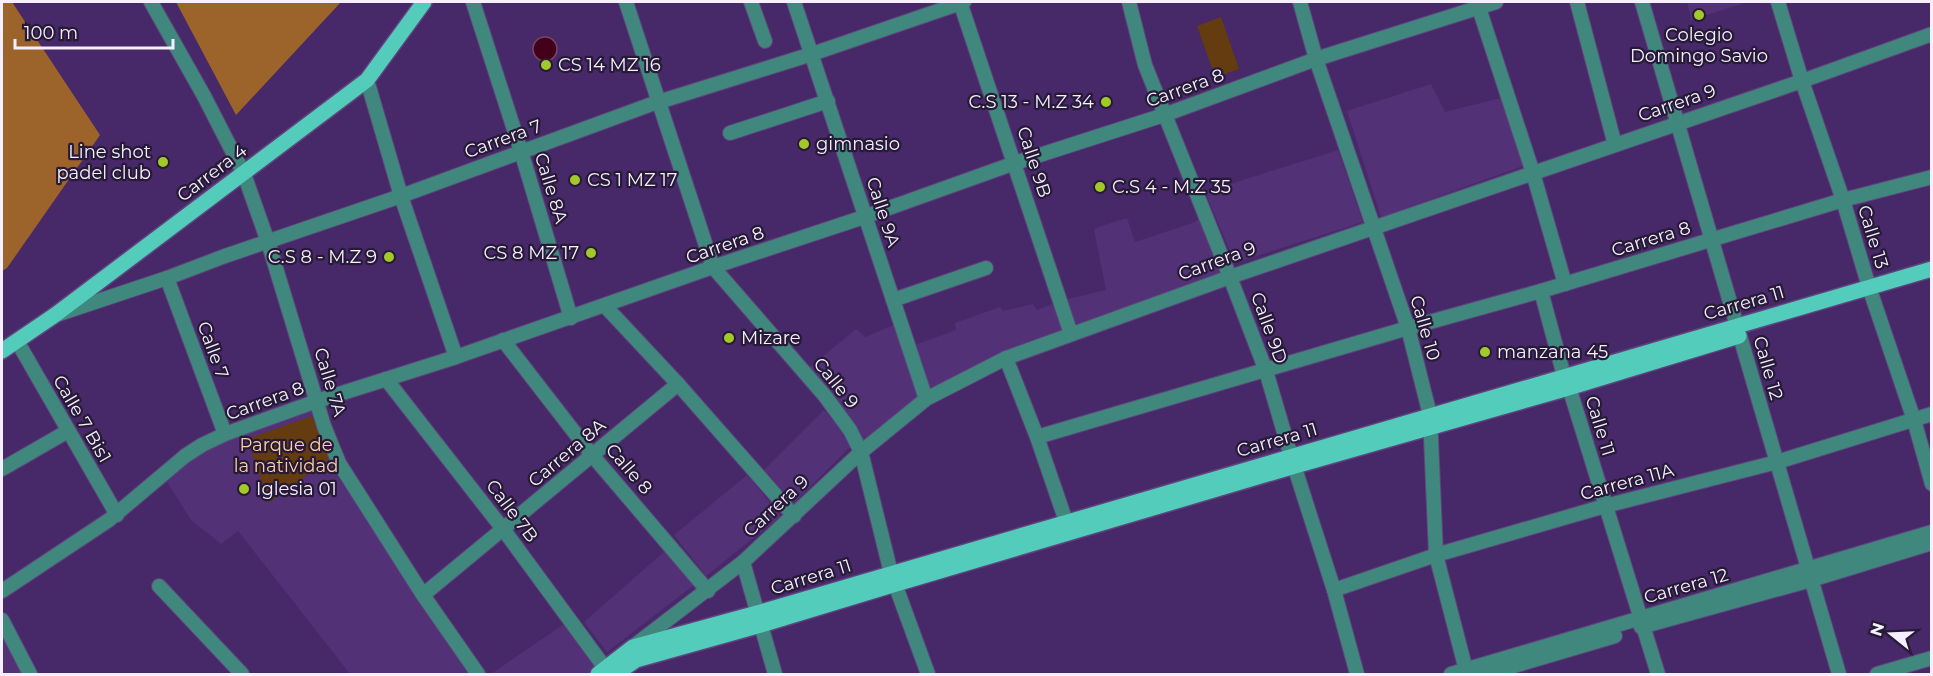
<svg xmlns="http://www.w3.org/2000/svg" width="1933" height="676" font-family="Montserrat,sans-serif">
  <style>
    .built { fill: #523177 }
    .green { fill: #653c0f }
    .forest { fill: #9c642a }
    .water { fill: #43001b; stroke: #78485f; stroke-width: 1.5 }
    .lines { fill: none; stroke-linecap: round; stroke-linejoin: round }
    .minor-casing { stroke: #5f447d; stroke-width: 16 }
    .major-casing { stroke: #5f447d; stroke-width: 18 }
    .minor { stroke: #40877d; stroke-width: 14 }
    .major { stroke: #53ccbc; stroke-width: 15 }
    .poi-dot { fill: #a2c929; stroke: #271a37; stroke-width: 2 }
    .labels { text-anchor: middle; stroke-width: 4.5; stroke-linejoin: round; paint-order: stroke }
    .poi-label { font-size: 18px; fill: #f5efff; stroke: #271a37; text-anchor: start }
    .street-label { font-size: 18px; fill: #f5efff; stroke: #271a37 }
    .park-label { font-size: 18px; fill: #fecda1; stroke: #271a37 }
  </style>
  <rect width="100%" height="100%" fill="#472868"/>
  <g class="built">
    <polygon points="1687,2 1748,2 1691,20"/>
    <polygon points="1431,84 1445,112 1501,98 1523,166 1381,217 1347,111"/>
    <polygon points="1338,150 1363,222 1235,263 1205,192"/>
    <polygon points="1204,214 1230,277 1005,353 861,452 804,372 856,329 865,337 901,322 909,347 956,330 955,323 1000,307 1003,311 1033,304 1037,310 1060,301 1106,290 1094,230 1098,227 1127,218 1135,242 1195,222"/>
    <polygon points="317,401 339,463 332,468 472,674 350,674 238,531 221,544 191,520 162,474 185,456"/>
    <polygon points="824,410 844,433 850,447 794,503 764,470"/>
    <polygon points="747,475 781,516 706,576 674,535"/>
    <polygon points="665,551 694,585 607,652 584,622"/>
    <polygon points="2,619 32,674 2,674"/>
    <polygon points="564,624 598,671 594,674 491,674"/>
  </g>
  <g class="green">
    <polygon points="1221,17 1239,69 1215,77 1197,26"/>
    <polygon points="312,416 333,456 269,503 247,439"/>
  </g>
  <g class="forest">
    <polygon points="2,2 12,2 100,135 7,268 2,271"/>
    <polygon points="176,2 341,2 236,115"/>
  </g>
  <circle class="water" cx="545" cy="49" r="12"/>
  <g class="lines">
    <g class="minor-casing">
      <g id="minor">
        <polyline points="151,2 204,96 244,174 268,242 324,426 339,463 423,595 478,674"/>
        <polyline points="473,2 521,151 571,318"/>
        <polyline points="626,2 713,267 825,396 850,430 861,452 891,573 928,674"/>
        <polyline points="751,2 765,41"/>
        <polyline points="794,2 926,399"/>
        <polyline points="960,2 1071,334"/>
        <polyline points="1129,2 1145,65 1230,277 1266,371 1291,456 1334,590 1357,674"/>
        <polyline points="1300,2 1316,59 1408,328 1430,415 1436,555 1467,674"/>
        <polyline points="1477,2 1533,173 1565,284"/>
        <polyline points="1577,2 1615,145"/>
        <polyline points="1642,2 1839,674"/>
        <polyline points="1778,2 1802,81 1843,200 1869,287 1914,420 1932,484"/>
        <polyline points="367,80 401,196 456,357"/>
        <polyline points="730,133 828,101"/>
        <polyline points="167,278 225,434"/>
        <polyline points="1541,291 1564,376 1569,387 1658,674"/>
        <polyline points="893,300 986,268"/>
        <polyline points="605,306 678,384 794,516"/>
        <polyline points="59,314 167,278 225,256 401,196 652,104 812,54 964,2"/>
        <polyline points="503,340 592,455 708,591"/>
        <polyline points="17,341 117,515"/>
        <polyline points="1006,358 1037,437 1069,530"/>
        <polyline points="386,379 503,529 605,668"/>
        <polyline points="1037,437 1408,328 1541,291 1843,200 1932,177"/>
        <polyline points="2,469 68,431"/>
        <polyline points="743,562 775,674"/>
        <polyline points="159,586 242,674"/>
        <polyline points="1334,590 1436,555 1605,506 1777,462 1932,414"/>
        <polyline points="2,591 109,520 185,456 202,445 225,434 317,401 456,357 713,267 861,218 1015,163 1164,115 1316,59 1496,2"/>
        <polyline points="423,595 678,384"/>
        <polyline points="2,620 30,674"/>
        <polyline points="1641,627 1811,580 1932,543"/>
        <polyline points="635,645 743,562 861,452 926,399 1006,358 1230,277 1802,81 1932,34"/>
        <polyline points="1451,674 1932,532"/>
        <polyline points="1487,674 1615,636"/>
        <polyline points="1877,674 1932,658"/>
      </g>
    </g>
    <g class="major-casing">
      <g id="major">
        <polyline points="2,351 55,315 367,80 424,2"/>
        <polyline points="598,674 633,647 757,613 1932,269"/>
        <polyline points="616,674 636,660 761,625 896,584 1295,466 1565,389 1739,336"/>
      </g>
    </g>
    <use href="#minor" class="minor"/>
    <use href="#major" class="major"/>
  </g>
  <g class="poi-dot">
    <circle cx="1699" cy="15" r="6"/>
    <circle cx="546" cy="65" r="6"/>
    <circle cx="1106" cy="102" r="6"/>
    <circle cx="804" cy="144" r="6"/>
    <circle cx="163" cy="162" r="6"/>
    <circle cx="575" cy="180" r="6"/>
    <circle cx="1100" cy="187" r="6"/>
    <circle cx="591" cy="253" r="6"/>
    <circle cx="389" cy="257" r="6"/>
    <circle cx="729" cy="338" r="6"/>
    <circle cx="1485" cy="352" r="6"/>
    <circle cx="244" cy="489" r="6"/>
  </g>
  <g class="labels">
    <g class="poi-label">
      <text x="1699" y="41" text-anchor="middle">Colegio<tspan x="1699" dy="21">Domingo Savio</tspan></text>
      <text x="558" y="71">CS 14 MZ 16</text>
      <text x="1094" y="108" text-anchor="end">C.S 13 - M.Z 34</text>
      <text x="816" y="150">gimnasio</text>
      <text x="151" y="158" text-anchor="end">Line shot<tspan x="151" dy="21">padel club</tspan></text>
      <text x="587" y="186">CS 1 MZ 17</text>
      <text x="1112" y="193">C.S 4 - M.Z 35</text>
      <text x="579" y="259" text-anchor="end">CS 8 MZ 17</text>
      <text x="377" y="263" text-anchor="end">C.S 8 - M.Z 9</text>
      <text x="741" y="344">Mizare</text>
      <text x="1497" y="358">manzana 45</text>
      <text x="256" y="495">Iglesia 01</text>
    </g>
    <g class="street-label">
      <text transform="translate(1185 88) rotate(-20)" y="6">Carrera 8</text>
      <text transform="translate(1677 103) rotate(-19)" y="6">Carrera 9</text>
      <text transform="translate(503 139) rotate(-20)" y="6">Carrera 7</text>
      <text transform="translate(1034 162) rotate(72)" y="6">Calle 9B</text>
      <text transform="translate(212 173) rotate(-37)" y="6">Carrera 4</text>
      <text transform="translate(551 188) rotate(73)" y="6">Calle 8A</text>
      <text transform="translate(883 212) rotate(72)" y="6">Calle 9A</text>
      <text transform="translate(1873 237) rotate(73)" y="6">Calle 13</text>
      <text transform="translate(1651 239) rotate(-17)" y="6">Carrera 8</text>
      <text transform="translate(725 245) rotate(-19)" y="6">Carrera 8</text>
      <text transform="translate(1217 261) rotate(-20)" y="6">Carrera 9</text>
      <text transform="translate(1744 303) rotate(-16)" y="6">Carrera 11</text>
      <text transform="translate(1269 328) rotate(70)" y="6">Calle 9D</text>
      <text transform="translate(1425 328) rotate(74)" y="6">Calle 10</text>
      <text transform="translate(213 350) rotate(70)" y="6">Calle 7</text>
      <text transform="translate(1768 368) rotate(74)" y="6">Calle 12</text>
      <text transform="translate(330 382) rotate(73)" y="6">Calle 7A</text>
      <text transform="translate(836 383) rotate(51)" y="6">Calle 9</text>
      <text transform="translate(265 401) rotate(-20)" y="6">Carrera 8</text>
      <text transform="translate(82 419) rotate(60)" y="6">Calle 7 Bis1</text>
      <text transform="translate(1600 426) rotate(73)" y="6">Calle 11</text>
      <text transform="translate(1277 440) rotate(-16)" y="6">Carrera 11</text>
      <text transform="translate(567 453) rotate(-40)" y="6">Carrera 8A</text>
      <text transform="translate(629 469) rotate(49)" y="6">Calle 8</text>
      <text transform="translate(1627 482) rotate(-15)" y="6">Carrera 11A</text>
      <text transform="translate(776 506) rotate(-43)" y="6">Carrera 9</text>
      <text transform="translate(512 511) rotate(53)" y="6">Calle 7B</text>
      <text transform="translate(811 577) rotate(-17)" y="6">Carrera 11</text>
      <text transform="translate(1686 586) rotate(-16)" y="6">Carrera 12</text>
    </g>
    <g class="park-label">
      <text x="286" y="451">Parque de<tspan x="286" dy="21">la natividad</tspan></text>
    </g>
  </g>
  <rect width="1933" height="676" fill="none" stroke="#f5efff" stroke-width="6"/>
  <g transform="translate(1891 634) rotate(288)" stroke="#271a37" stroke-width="4.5" paint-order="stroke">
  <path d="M0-4.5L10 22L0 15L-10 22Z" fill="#f5efff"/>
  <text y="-9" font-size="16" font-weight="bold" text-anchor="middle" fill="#f5efff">N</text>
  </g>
  <path d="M15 39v9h158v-9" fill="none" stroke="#f5efff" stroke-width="3"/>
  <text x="24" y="39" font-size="18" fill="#f5efff" stroke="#271a37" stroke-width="4.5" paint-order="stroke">100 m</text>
</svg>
